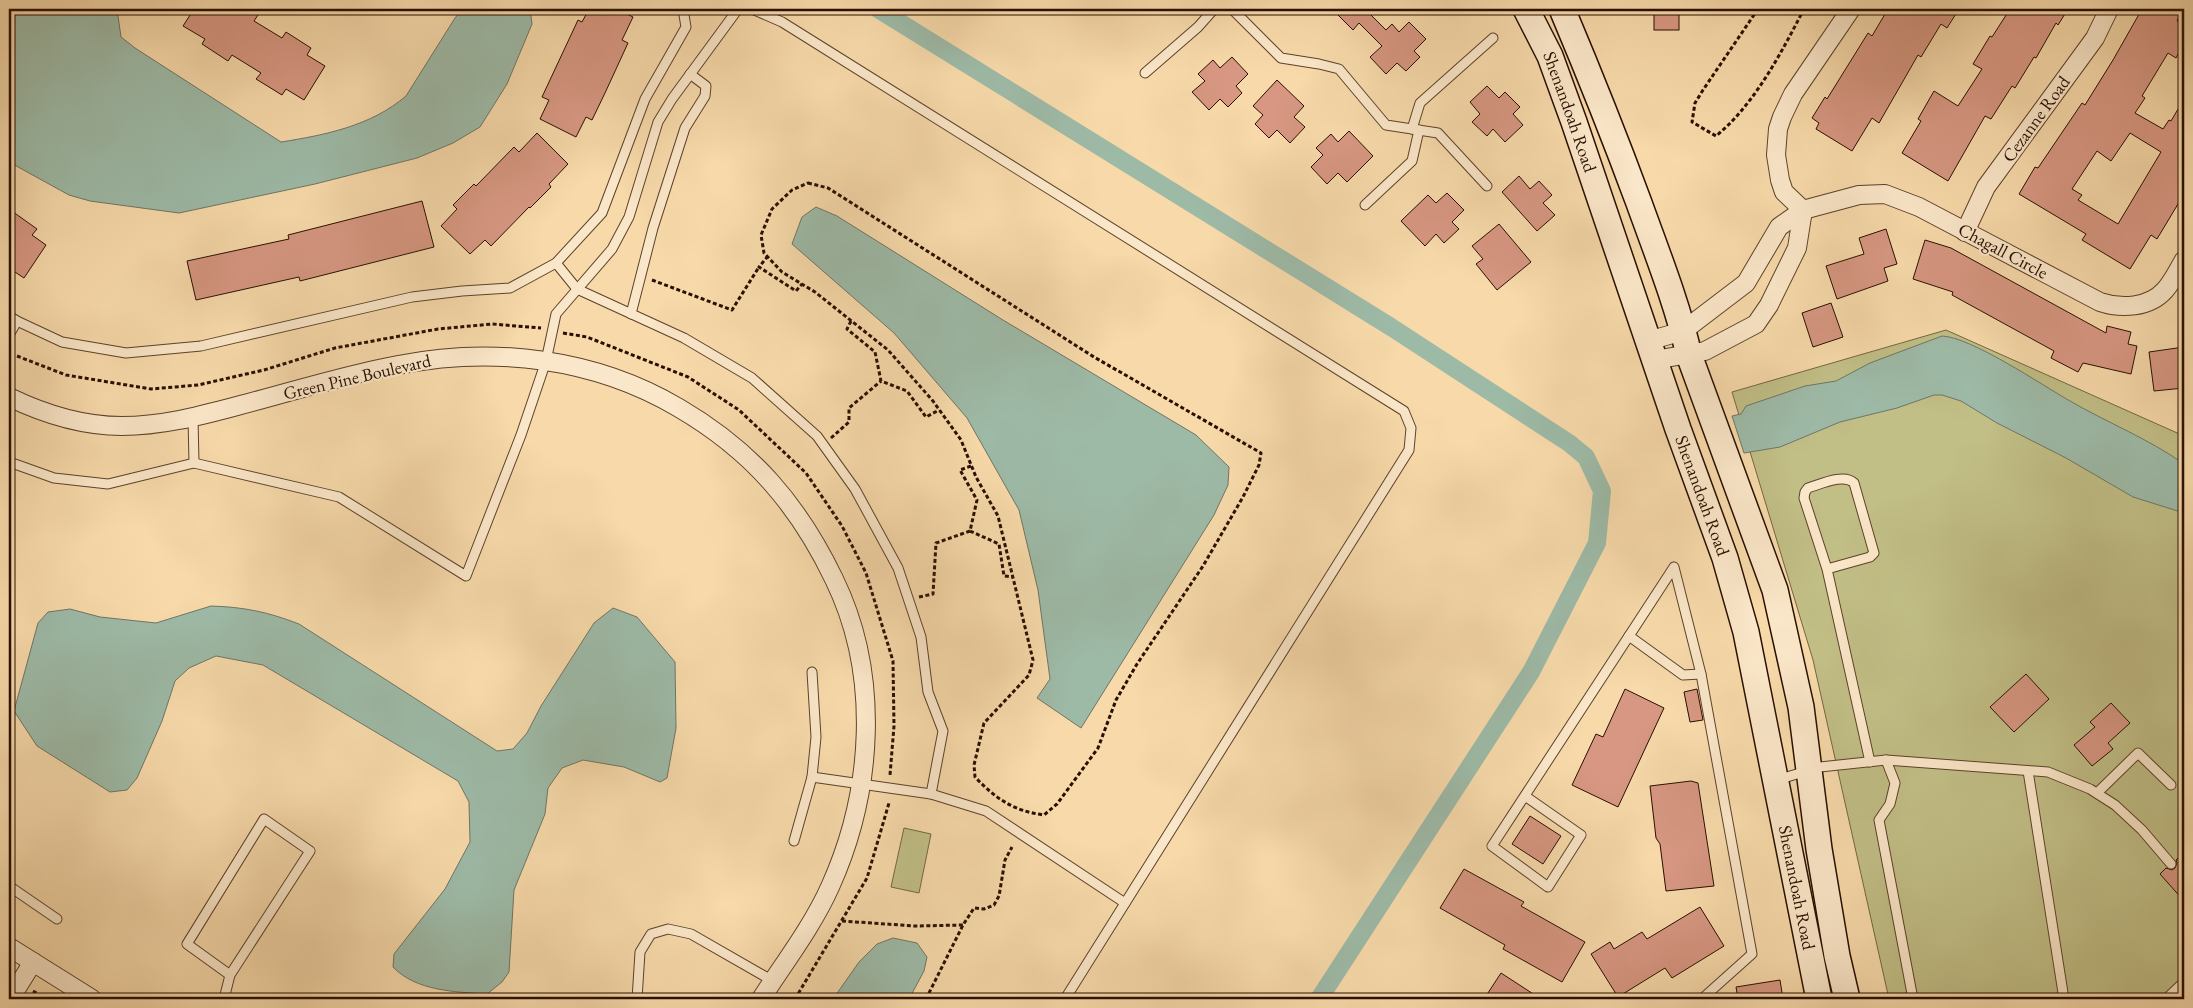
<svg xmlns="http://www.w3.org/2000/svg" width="2193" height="1008" font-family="'EB Garamond',serif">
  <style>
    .green { fill: #c1be86; stroke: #746643 }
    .water { fill: #9dbaa7; stroke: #6e7664 }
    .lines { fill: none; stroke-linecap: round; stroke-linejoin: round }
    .canal { stroke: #9dbaa7; stroke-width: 18 }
    .building { fill: #d79782; stroke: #280f00; fill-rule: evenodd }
    .lane-casing { stroke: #5c422a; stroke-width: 11 }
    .street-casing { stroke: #5c422a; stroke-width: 20 }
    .secondary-casing { stroke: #280f00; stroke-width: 28 }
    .path { stroke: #280f00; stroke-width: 3; stroke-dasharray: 4 2.5; stroke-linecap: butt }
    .lane { stroke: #fae6c8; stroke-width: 9 }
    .street { stroke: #fae6c8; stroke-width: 18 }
    .secondary { stroke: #fae6c8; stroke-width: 25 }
    .labels { text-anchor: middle; stroke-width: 4.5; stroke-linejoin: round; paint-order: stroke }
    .street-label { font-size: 18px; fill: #280f00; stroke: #fae6c8 }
  </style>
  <rect width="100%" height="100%" fill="#f7d9aa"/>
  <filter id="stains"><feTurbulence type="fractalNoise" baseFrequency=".004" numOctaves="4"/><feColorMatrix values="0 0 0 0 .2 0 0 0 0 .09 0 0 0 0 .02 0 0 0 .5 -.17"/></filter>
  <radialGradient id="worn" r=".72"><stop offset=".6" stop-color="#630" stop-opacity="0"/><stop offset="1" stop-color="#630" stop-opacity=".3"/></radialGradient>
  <g class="green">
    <polygon points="1946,330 2184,436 2184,999 1889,999 1813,660 1732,392"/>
    <polygon points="904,828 931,834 919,893 891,887"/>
  </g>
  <g class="water">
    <path d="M 9,9 L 117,9 L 121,37 L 135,48 L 281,142 C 325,135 371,126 406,96 L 455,18 L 463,9 L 530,9 L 532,24 L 507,84 L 480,127 L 453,143 L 417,158 L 315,184 L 179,213 L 90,201 L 69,195 L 9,162 Z"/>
    <polygon points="816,207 837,216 1003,320 1196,435 1229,467 1228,485 1214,515 1081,728 1037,698 1050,679 1038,590 1019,510 967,418 894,333 792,244 802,217"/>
    <path d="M 1942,336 C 1971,337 2042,385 2070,401 C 2108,423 2149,439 2184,464 L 2184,513 L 2133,497 L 2066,458 L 1997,423 L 1961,401 L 1942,395 L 1934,395 L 1897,408 L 1840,422 L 1780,447 L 1744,453 L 1732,416 L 1741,414 L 1746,406 L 1805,386 L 1836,381 L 1870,363 Z"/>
    <path d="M 211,606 C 244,607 268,612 299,624 L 497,751 L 513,749 L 527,733 L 541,706 L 594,623 L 613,608 L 637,617 L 675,662 L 676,728 L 667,778 L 660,782 L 624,767 L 583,760 L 562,768 L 548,788 L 545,814 L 514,890 L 509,972 L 502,982 L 487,994 C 455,992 416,991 393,967 L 394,954 L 445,889 L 470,842 L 469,802 L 458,781 L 263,665 L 216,656 L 189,668 L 175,681 L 162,721 L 137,778 L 127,790 L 110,792 L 37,746 L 14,711 L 38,623 L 48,612 L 70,609 L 100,617 L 156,623 Z"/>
    <polygon points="893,938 917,943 927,957 924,971 909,999 833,999 859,962 877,944"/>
  </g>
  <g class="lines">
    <polyline class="canal" points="878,9 1391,327 1569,443 1586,457 1602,491 1597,543 1531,672 1319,999"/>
  </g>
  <g class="building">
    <polygon points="194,9 248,9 258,15 254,21 282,38 286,32 311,48 307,55 325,66 304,100 286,89 282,95 256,79 261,73 232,55 228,61 202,44 205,39 183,26"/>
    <polygon points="589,9 617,9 633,17 622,40 628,43 605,93 592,120 586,117 576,137 540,119 549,100 542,97 578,20 582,22"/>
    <polygon points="1332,9 1374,9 1369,13 1386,30 1392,24 1399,32 1409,22 1426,39 1414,51 1420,57 1406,71 1397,63 1386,74 1370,57 1382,46 1359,23 1353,30"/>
    <rect x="1654" y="9" width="25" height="21"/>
    <polygon points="1888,9 1959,9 1947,28 1941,24 1921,57 1918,55 1879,123 1872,118 1852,151 1816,129 1819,123 1812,118 1825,97 1827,99 1868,33 1872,36"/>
    <polygon points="2010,9 2068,9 2058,25 2056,23 2036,58 2034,57 2015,88 2012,86 1991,119 1985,116 1948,181 1902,153 1921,121 1918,119 1934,91 1958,106 1982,69 1973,64 1990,36 1992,37"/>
    <path d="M 2142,9 L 2183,9 L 2177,21 L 2184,25 L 2184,43 L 2176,58 L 2168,53 L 2142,96 L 2145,98 L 2135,113 L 2163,129 L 2169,120 L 2171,121 L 2184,99 L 2184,194 L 2157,239 L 2151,235 L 2130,269 L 2082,240 L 2086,234 L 2019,194 L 2035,167 L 2038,168 L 2082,103 L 2085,105 L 2113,60 ZM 2130,133 L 2161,152 L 2118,224 L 2078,200 L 2082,195 L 2072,189 L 2097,151 L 2111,161 Z"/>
    <polygon points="1232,57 1248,74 1236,86 1242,93 1228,107 1220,99 1209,110 1192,92 1205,81 1198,74 1213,60 1220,68"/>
    <polygon points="1277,80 1304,106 1294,117 1305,127 1290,143 1277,130 1269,138 1255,124 1263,115 1253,106"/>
    <polygon points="1487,86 1499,98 1505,92 1520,107 1513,114 1523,125 1505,142 1493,129 1487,136 1472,122 1480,114 1470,102"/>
    <polygon points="1349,131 1373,156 1347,182 1338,173 1327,184 1311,167 1323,155 1316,148 1331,134 1338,142"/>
    <polygon points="537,133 568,164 549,184 551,187 530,208 529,207 491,246 485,240 470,254 441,226 457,209 453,205 474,184 476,186 514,147 519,152"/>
    <polygon points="1519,176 1530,189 1539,181 1552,195 1543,203 1555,215 1537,231 1502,192"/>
    <polygon points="1447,193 1464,210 1452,222 1459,229 1444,243 1436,234 1425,246 1401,221 1428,195 1436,203"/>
    <polygon points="422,201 434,247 300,281 299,277 196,300 187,261 289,239 288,235"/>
    <polygon points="9,209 37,229 32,235 46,245 24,278 9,268"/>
    <polygon points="1499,224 1531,262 1497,290 1476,264 1483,259 1472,246"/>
    <polygon points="1886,229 1897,264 1884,268 1888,281 1837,299 1826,266 1864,254 1859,238"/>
    <polygon points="1925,240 1951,248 2106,333 2107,326 2131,332 2128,344 2137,346 2131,374 2083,363 2078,372 2051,358 2054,351 1952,295 1953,292 1913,279"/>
    <polygon points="1831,303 1843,337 1813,347 1802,313"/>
    <polygon points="2184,347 2184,388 2154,391 2149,352"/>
    <polygon points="2026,674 2049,699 2014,732 1990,707"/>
    <polygon points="1625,689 1664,708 1618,807 1572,785 1596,734 1603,737"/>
    <polygon points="1697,689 1703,720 1690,722 1684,692"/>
    <polygon points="2111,703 2130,723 2108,743 2113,749 2092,766 2074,745 2095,727 2090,722"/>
    <polygon points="1691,781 1698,783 1714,886 1666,891 1660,844 1656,838 1650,786"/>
    <polygon points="1530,816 1561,836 1543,864 1512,844"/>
    <polygon points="2184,852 2184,901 2160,874 2166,868 2172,870 2175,868 2177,863 2176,860"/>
    <polygon points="1464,869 1524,902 1521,906 1585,942 1562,982 1503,949 1505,945 1440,908"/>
    <polygon points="1700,907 1724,946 1672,978 1665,968 1618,997 1591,954 1610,942 1614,949 1642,932 1647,939"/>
    <polygon points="1501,973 1541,999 1484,999"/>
    <polygon points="1780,980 1783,999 1738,999 1736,987"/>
  </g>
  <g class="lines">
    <g class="lane-casing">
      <g id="lane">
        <polyline points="312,9 313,9"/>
        <polyline points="752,9 782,22 1404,411 1411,428 1409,450 1065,999"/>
        <polyline points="1232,9 1281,58 1319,64 1339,69 1386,125 1438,133 1487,186"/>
        <polyline points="1145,73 1198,27 1214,9"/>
        <polyline points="1412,129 1420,103 1493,38"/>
        <polyline points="1365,205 1412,161 1419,130"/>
        <polyline points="556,263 577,289 684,338 752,378 817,436 855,489 898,568 921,637 928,692 943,731 931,794"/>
        <polyline points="631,314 653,228 685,128 705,96 706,86 690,74"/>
        <polyline points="9,316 17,321 9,335"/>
        <polyline points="17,321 62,342 126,353 201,346 412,297 462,291 510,288 556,263 602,213 645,99 686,27 683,9"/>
        <polyline points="193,418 194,463"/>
        <polyline points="12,463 54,478 108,484 194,463 339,497 466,576 521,435 546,361 556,314 612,249 629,217 658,122 672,99 738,9"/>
        <path d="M 1827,569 L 1804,498 L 1805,492 L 1808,488 C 1821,484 1844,473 1854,483 L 1874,553 L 1870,557 L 1827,569 L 1870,762"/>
        <polyline points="1629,636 1683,675 1701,674"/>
        <polyline points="1886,760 1895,783 1890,804 1879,820 1913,999"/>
        <polyline points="2028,771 2064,999"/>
        <polyline points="812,777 931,794 986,811 1125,903"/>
        <polyline points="1777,780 1820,767 1886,760 2048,772 2090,789 2115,805 2142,830 2171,864"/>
        <polyline points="2097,793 2138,753 2171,785"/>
        <polyline points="1525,796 1581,835 1548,887 1492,846 1674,567 1701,674 1752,954 1704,997 1704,999"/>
        <polyline points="794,841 812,777 816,737 812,672"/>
        <polyline points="9,886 57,919"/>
        <polyline points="224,999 230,975 310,851 264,819 187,944 230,975"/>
        <polyline points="637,999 640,952 651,934 668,929 691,934 773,981"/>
        <polyline points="2166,999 2184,982"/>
      </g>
    </g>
    <g class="street-casing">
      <g id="street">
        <polyline points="1803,210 1784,192 1780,180 1776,155 1778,129 1782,117 1793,94 1851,9"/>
        <polyline points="1965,232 1986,187 2095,38 2109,9"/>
        <path d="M 1648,341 L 1683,331 L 1746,283 L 1779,227 L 1803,210 L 1859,195 L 1885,194 L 1919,207 L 2100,302 C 2121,309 2149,308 2165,290 C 2173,281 2178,270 2184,260"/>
        <polyline points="1655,360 1705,351 1756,324 1769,305 1797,248 1803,210"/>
        <path d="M 9,397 C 44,414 82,426 122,426 C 162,426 199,416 237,406 C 291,392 344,375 398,365 C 493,346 595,358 679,408 C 751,450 798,504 834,579 C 881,675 873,792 830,887 C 812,927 784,963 761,999"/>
        <polyline points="9,947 92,999"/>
        <polyline points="10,999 33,962"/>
      </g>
    </g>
    <g class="secondary-casing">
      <g id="secondary">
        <path id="s1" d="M 1526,9 L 1550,56 L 1574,122 L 1678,429 L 1725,558 L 1746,632 L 1819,999"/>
        <path d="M 1562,9 C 1589,73 1615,138 1639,203 C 1657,253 1677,303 1689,355 L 1775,590 L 1801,707 L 1819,849 L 1837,956 L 1847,999"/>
      </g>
    </g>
    <g class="path">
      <path d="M 1758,9 L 1703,90 L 1695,103 L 1692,122 L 1716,136 C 1755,104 1781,53 1804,9"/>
      <path d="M 808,183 L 828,188 L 1094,357 L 1261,453 L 1259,465 L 1243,497 L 1203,566 L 1137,664 L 1116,700 L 1098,748 L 1057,804 L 1044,815 C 1013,811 995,798 975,777 L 974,765 L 984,723 L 1029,675 L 1033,660 L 998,516 L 976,477 L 961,440 L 933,401 L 888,350 L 815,292 L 782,272 L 764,253 L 761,235 L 772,209 L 792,190 Z"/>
      <polyline points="768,256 759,267 796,291 802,284"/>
      <polyline points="652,280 732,310 759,267"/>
      <polyline points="851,321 847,329 875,352 881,381 907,391 926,417 939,410"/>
      <polyline points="563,333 587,337 688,377 739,410 806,473 842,526 866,573 893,661 894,726 890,775"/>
      <polyline points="17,356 66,375 151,389 198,385 264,370 335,348 438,329 492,324 541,328"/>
      <polyline points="831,438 849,422 849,408 881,381"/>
      <polyline points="971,466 960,470 977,500 970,531 999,544 1004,576 1013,577"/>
      <polyline points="919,597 933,594 936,543 970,531"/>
      <polyline points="842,921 915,926 963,925"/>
      <polyline points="33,991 46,999"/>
      <polyline points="795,999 867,878 889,803"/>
      <polyline points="926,999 963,925 974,908 984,909 994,905 999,896 1005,860 1012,847"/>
    </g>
    <use href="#lane" class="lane"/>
    <use href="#street" class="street"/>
    <use href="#secondary" class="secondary"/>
  </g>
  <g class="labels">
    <g class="street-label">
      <text dy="6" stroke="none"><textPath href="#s1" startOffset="112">Shenandoah Road</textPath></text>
      <text transform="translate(2036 119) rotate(-54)" y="6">Cezanne Road</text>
      <text transform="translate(2003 251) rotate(28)" y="6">Chagall Circle</text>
      <text transform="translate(357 377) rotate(-13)" y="6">Green Pine Boulevard</text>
      <text dy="6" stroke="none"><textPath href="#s1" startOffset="518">Shenandoah Road</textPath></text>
      <text dy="6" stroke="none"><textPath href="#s1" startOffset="922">Shenandoah Road</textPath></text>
    </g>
  </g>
  <rect width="2193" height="1008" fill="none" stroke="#f7d9aa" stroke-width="30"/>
  <rect x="10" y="10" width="2173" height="988" fill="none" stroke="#280f00" stroke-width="2.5"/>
  <rect x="15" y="15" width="2163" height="978" fill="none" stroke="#280f00"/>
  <rect width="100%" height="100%" filter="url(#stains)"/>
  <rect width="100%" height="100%" fill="url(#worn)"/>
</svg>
